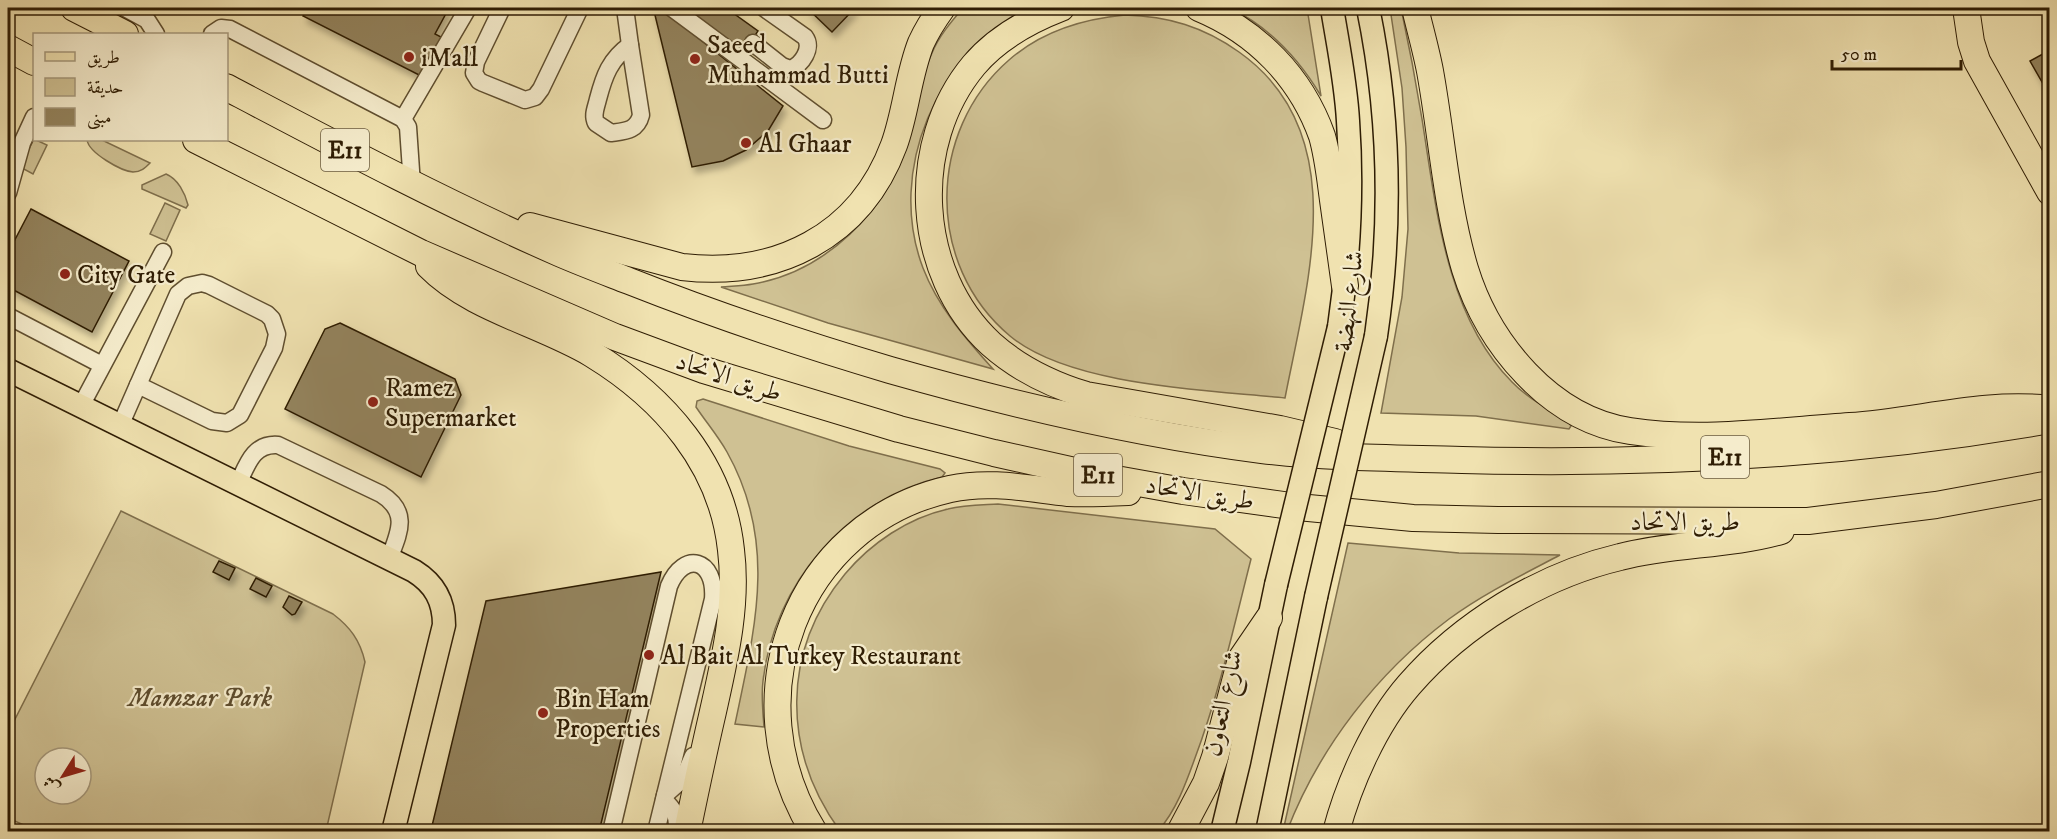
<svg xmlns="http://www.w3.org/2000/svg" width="2057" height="839" font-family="'IM FELL DW Pica',Amiri,serif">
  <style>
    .green { fill: #cfc193; stroke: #7f6f4c; stroke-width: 1.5; fill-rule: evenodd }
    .building { fill: #93835d; stroke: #2f1d04; stroke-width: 1.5; filter: url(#shadow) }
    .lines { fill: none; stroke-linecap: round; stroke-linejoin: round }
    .minor-casing { stroke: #5f4e2f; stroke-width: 19 }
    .major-casing { stroke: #2f1d04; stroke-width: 25 }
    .highway-casing { stroke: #2f1d04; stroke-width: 28 }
    .minor { stroke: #f5eccc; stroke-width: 16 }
    .major { stroke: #f0e2b0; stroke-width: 22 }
    .highway { stroke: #f0e2b0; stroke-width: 26 }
    .major-bridge-casing { stroke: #2f1d04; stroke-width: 25; stroke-linecap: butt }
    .major-bridge { stroke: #f0e2b0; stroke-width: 22 }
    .poi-dot { fill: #8f2418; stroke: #f5eccc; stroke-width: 2 }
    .labels { text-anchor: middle; stroke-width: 4.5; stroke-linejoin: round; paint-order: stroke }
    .shield { fill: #f5eccc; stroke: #6a5b40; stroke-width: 1.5 }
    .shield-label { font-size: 24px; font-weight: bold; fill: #2f1d04 }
    .poi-label { font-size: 26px; fill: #2f1d04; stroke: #f5eccc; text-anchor: start }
    .street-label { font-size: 26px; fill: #2f1d04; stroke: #f5eccc }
    .park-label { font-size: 26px; font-style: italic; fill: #5f4e2f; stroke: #f5eccc }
  </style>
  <defs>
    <filter id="shadow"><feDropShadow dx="3.5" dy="6" stdDeviation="3" flood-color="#0004"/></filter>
  </defs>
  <rect width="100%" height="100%" fill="#f0e2b0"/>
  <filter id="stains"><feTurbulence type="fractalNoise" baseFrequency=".00333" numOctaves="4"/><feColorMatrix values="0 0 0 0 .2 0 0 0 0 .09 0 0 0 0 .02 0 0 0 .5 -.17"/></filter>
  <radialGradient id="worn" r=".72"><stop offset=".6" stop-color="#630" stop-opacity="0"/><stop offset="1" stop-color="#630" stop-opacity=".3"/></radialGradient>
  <g class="green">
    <path d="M 963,8 L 1029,8 C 937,53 886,171 923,268 C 938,307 965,338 993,369 L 828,323 L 721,287 C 731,286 742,286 753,284 C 825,272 887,211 908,142 C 917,113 919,81 932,53 C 939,36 951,22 963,8 Z"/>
    <path d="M 1230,8 L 1307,8 L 1321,96 C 1299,59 1269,27 1230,8 Z"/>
    <path d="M 1390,8 L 1401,8 C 1409,45 1416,82 1422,119 C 1436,207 1446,316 1512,382 C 1527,398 1549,409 1568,421 L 1571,426 L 1569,429 L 1476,416 L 1381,413 L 1402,297 L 1408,229 L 1406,147 L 1402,88 Z"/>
    <path d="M 1125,15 C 1168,16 1204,27 1239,52 C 1354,133 1307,284 1285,398 C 1208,390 1070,386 1010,336 C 925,265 927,131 1009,60 C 1042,31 1082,19 1125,15 Z"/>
    <polygon points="34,139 47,145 33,174 20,167"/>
    <path d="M 87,140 L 102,140 L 150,163 C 145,168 141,172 133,172 C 121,171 89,153 87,140 Z"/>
    <path d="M 166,174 C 178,179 185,193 188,205 L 186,208 L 142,189 L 142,185 Z"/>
    <polygon points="165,203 180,210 166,241 150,234"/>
    <path d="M 703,399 L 849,446 L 940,469 L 945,473 L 942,477 C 846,499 774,584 763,681 C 761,696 763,712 764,727 L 735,724 C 755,628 778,543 727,452 C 718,436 706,422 696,407 L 697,401 Z"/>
    <path d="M 998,504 L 1215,529 L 1251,559 C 1234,626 1219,694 1195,758 C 1186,783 1176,811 1158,831 L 840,831 C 782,751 781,651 845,574 C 871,543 908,518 948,509 C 964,505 982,505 998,504 Z"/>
    <path d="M 121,511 L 333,614 C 350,627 360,640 365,662 L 326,831 L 37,831 L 8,818 L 8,733 ZM 45,758 L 81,758 L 81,794 L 45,794 Z"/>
    <path d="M 1348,543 L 1459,553 L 1560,555 C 1522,575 1483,594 1449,619 C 1377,673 1319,748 1287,831 L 1283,831 Z"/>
  </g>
  <g class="building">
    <polygon points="308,8 449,8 435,34 443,38 423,77 303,16"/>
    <polygon points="655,8 661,8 783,106 768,131 746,150 723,161 692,167 654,11"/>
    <polygon points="683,8 726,8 758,31 744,52"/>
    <polygon points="807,8 855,8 832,32"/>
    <polygon points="2050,50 2050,96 2030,61"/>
    <polygon points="31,209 129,261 92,332 8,287 8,253"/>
    <polygon points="340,323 455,379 461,395 421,477 285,409 325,329"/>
    <polygon points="219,561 235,568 229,580 213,572"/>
    <polygon points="661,572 599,832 454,832 432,826 486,601"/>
    <polygon points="256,578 272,586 266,597 250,589"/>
    <polygon points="289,596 302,602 295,614 292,615 283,607"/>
  </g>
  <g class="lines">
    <g class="minor-casing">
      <g id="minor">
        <polyline points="125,8 147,20 156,34"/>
        <polyline points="502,8 476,62 474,73 479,81 483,83 525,100 535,97 541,89 580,8"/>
        <polyline points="625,8 630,45"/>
        <polyline points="672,8 823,120"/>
        <polyline points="212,34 221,28 230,29 403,119 408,127 412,185"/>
        <path d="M 753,43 L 782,66 L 790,69 C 802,65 813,48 805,37 L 764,8"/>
        <path d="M 630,45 L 641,115 C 637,131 625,131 611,133 L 596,123 C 592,115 596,108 598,99 C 604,76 610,59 630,45 Z"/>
        <polyline points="403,119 468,8"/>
        <polyline points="8,193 22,143 34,117"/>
        <polygon points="202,283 209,285 267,314 272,319 277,334 274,348 240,415 227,423 212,421 138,385 178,294 188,286"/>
        <polyline points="8,316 102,365"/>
        <polyline points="81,406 163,252"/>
        <polyline points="120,426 138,385"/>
        <path d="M 238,484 C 247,465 253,443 278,445 L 381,494 C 410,512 399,533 389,559"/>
        <polyline points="665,795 683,779 693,756"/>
        <path d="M 664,800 C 674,809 679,817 676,832"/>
        <path d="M 611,832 L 669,586 C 684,550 716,559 713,599 L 656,832"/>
      </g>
    </g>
    <g class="major-casing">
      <g id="major">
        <path d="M 1332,8 C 1338,45 1346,83 1348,121 C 1353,190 1349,259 1339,327"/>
        <path d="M 1368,8 C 1390,115 1392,228 1376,336"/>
        <path d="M 8,370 L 414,571 C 435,584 444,601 444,625 L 393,832"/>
        <polyline points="1222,832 1239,762 1276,585"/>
        <polyline points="1267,832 1316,597"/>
      </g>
    </g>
    <g class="highway-casing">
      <g id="highway">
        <polyline points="74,8 125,34"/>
        <path d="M 1061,8 C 1030,20 996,39 974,65 C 908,144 915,274 991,344 C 1019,369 1050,384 1086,395 L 1280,429 L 1335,442"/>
        <path d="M 1199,8 C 1257,32 1301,77 1322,136 C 1328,157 1330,178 1333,200 C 1337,228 1341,257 1345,286"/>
        <path d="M 1415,8 C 1420,29 1426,50 1430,71 C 1442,137 1446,205 1465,269 C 1488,344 1550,419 1630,431 C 1702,442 1777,431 1850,426 C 1916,422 1983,401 2050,409"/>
        <polyline points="1966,8 1971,42 1977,61 2050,192"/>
        <polyline points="8,48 34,62"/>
        <path d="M 226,87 C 336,145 445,203 559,253 C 582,263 606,272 629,281 C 715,315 802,344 890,370 C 1013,405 1136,434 1262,450 C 1328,458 1396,458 1462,460 C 1658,465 1856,454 2050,420"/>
        <polyline points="196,140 421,253 615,337 704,370 899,429 994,453 1088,474 1183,491 1298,507 1413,518 1498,520 1808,521 1936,505 2050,484"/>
        <path d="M 530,226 L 682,267 C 776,278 860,237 894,145 C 906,112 908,76 921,43 C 927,30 934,19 942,8"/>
        <path d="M 429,266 C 470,308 542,324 592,354 C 664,398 722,464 731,550 C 738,606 724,662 712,716 C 703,755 695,793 687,832"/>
        <path d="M 814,832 C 731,699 795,524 950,489 C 990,480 1029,489 1068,493 C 1088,494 1108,493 1128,492"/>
        <polyline points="1180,832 1206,783 1215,757 1241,659 1269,618"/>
        <path d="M 1336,832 C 1349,783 1375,724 1409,685 C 1462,624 1540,576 1620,557 C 1673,543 1728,546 1781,531"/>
      </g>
    </g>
    <use href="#minor" class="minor"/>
    <use href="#major" class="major"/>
    <use href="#highway" class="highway"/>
    <g class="major-bridge-casing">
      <g id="major-bridge">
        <polyline points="1276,585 1339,327"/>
        <polyline points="1316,597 1376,336"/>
      </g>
    </g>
    <use href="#major-bridge" class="major-bridge"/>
  </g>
  <g class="poi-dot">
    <circle cx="409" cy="57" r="6"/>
    <circle cx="695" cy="59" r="6"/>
    <circle cx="746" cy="143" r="6"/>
    <circle cx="65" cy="274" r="6"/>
    <circle cx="373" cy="402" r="6"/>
    <circle cx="649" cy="655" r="6"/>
    <circle cx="543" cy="713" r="6"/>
  </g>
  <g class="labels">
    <g class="shield">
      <rect x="321" y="129" width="48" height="42" rx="4.5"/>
      <rect x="1701" y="436" width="48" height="42" rx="4.5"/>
      <rect x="1074" y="454" width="48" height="42" rx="4.5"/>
    </g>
    <g class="shield-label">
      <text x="345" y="158">E11</text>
      <text x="1725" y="465">E11</text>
      <text x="1098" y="483">E11</text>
    </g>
    <g class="poi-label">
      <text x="707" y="53">Saeed<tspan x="707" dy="30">Muhammad Butti</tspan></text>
      <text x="421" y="66">iMall</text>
      <text x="758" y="152">Al Ghaar</text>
      <text x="77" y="283">City Gate</text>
      <text x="385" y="396">Ramez<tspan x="385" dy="30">Supermarket</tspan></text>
      <text x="661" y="664">Al Bait Al Turkey Restaurant</text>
      <text x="555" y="707">Bin Ham<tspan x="555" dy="30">Properties</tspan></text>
    </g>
    <g class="street-label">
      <text transform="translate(1348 301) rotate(-83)" y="9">شارع النهضة</text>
      <text transform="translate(729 376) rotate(18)" y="9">طريق الاتحاد</text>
      <text transform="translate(1200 492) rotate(9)" y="9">طريق الاتحاد</text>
      <text x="1685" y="530">طريق الاتحاد</text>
      <text transform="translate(1222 703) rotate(-78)" y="9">شارع التعاون</text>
    </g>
    <g class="park-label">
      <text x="200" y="706">Mamzar Park</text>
    </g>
  </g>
  <rect width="2057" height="839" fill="none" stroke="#f0e2b0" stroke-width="30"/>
  <rect x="9" y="9" width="2039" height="821" fill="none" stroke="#2f1d04" stroke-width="3"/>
  <rect x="15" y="15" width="2027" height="809" fill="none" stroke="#2f1d04" stroke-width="1.5"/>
  <rect x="33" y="33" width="195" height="108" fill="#f5eccc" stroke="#a6997c" stroke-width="1.5"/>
  <rect x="45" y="52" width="30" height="9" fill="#f0e2b0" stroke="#a6997c" stroke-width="1.5"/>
  <text x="87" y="63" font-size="18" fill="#2f1d04">طريق</text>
  <rect x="45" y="78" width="30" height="18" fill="#cfc193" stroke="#a6997c" stroke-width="1.5"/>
  <text x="87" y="93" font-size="18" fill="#2f1d04">حديقة</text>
  <rect x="45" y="108" width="30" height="18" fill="#93835d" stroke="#a6997c" stroke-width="1.5"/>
  <text x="87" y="123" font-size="18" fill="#2f1d04">مبنى</text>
  <g transform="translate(63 776) rotate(233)"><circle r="28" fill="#f5eccc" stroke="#a6997c" stroke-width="1.5"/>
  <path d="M0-4.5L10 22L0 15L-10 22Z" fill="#8f2418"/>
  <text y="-9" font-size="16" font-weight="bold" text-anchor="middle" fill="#2f1d04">ش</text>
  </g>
  <path d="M1832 60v9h129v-9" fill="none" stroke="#2f1d04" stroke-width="3"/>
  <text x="1841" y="60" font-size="18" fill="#2f1d04" stroke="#f5eccc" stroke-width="4.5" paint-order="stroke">50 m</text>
  <rect width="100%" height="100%" filter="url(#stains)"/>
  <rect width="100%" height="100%" fill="url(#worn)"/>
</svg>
